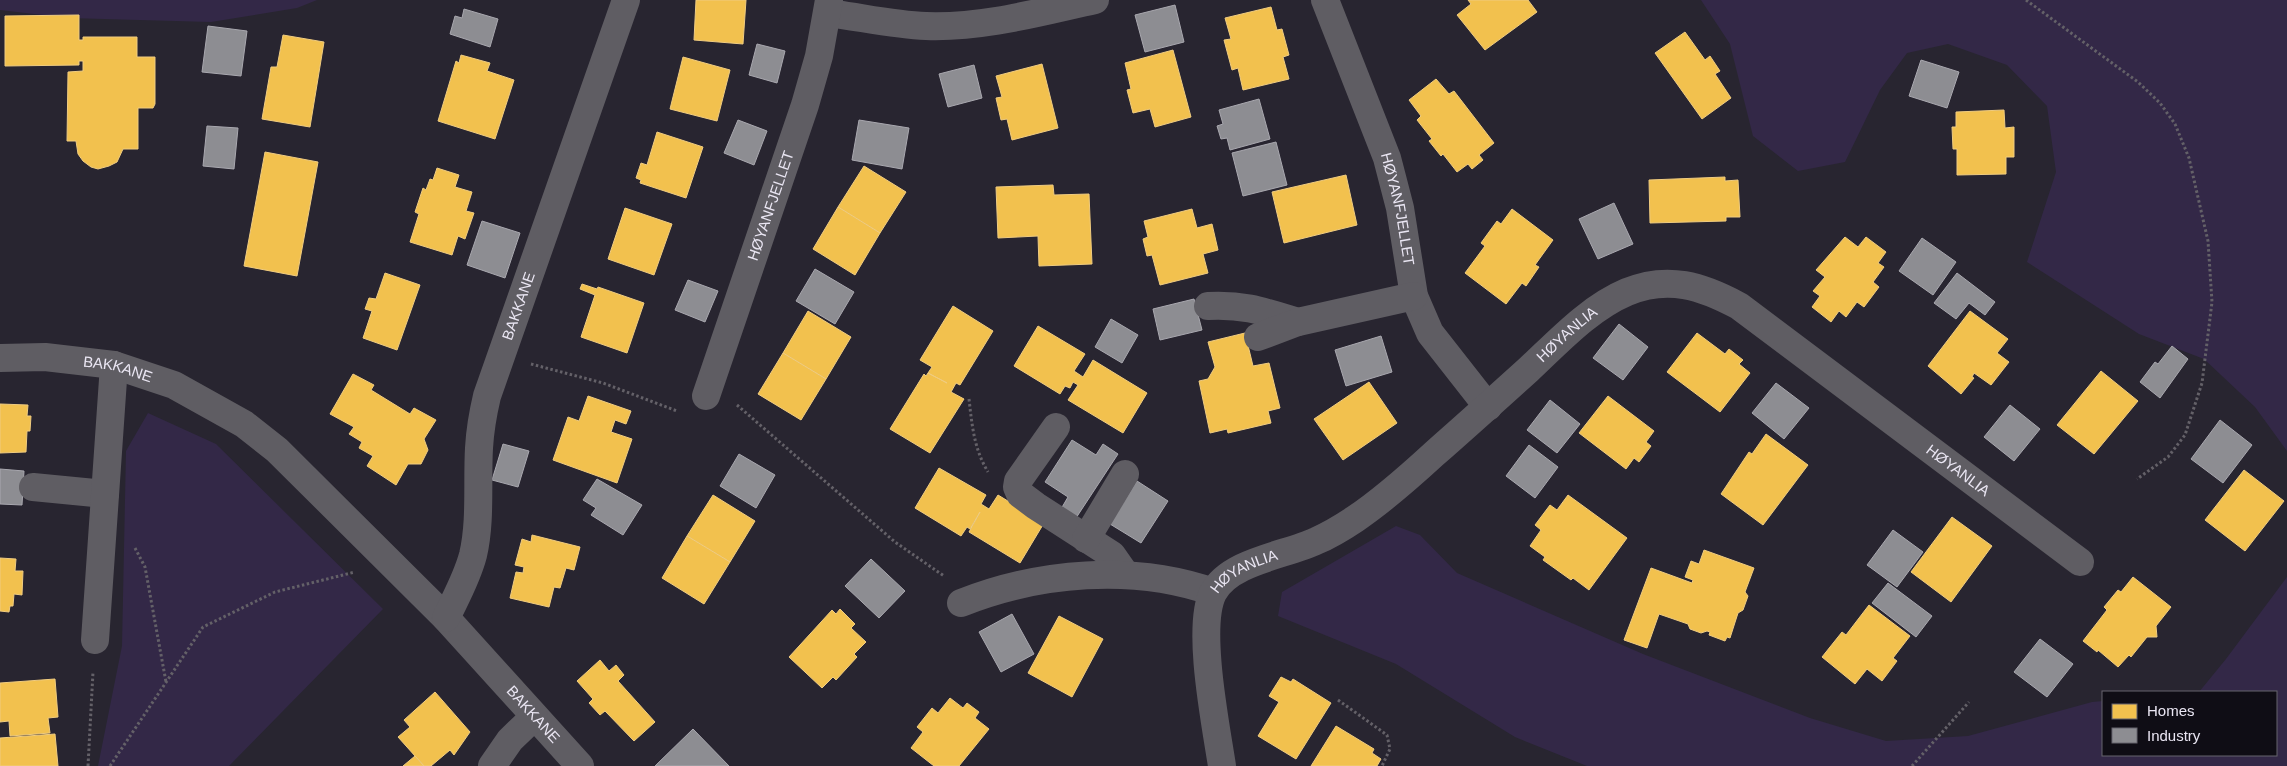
<svg xmlns="http://www.w3.org/2000/svg" width="2287" height="766" font-family="Arial,sans-serif">
  <style>
    .green { fill: #332847 }
    .homes { fill: #f2c14e; stroke: #f0cc80 }
    .industry { fill: #8d8d92; stroke: #a9a8af }
    .lines { fill: none; stroke-linecap: round; stroke-linejoin: round }
    .path { stroke: #646168; stroke-width: 3; stroke-dasharray: 2.5 2.5; stroke-linecap: butt }
    .minor { stroke: #5f5d63; stroke-width: 28 }
    .labels { text-anchor: middle; stroke-width: 5; stroke-linejoin: round; paint-order: stroke }
    .street-label { font-size: 15px; fill: #eae6f3; stroke: #0f0d15 }
  </style>
  <rect width="100%" height="100%" fill="#282530"/>
  <g class="green">
    <polygon points="0,0 317,0 297,8 211,22 68,18 0,10"/>
    <polygon points="1701,0 2287,0 2287,451 2255,407 2204,359 2139,334 2027,262 2056,172 2047,106 2007,65 1948,44 1907,53 1880,90 1845,162 1798,171 1753,136 1730,44"/>
    <polygon points="148,413 216,444 383,609 229,766 98,766 122,646 126,451"/>
    <polygon points="1396,526 1420,535 1457,573 1643,654 1810,718 1886,741 1968,736 2092,702 2103,701 2103,755 2276,755 2276,692 2195,692 2199,692 2226,659 2287,577 2287,766 1587,766 1515,737 1396,664 1278,616 1282,592"/>
  </g>
  <g class="homes">
    <polygon points="696,0 746,0 743,44 694,40"/>
    <polygon points="1468,0 1528,0 1537,12 1485,50 1457,15 1471,4"/>
    <polygon points="1271,7 1277,30 1282,29 1289,55 1283,57 1289,79 1243,90 1238,68 1232,70 1224,40 1231,39 1225,18"/>
    <polygon points="79,15 79,40 83,40 83,37 137,37 137,57 155,57 155,104 153,108 138,108 138,149 123,149 117,162 109,166 98,169 91,167 83,161 78,154 76,141 67,141 68,72 83,71 83,61 79,61 79,65 5,66 5,16"/>
    <polygon points="1685,32 1705,60 1710,56 1720,71 1715,74 1731,98 1702,119 1655,53"/>
    <polygon points="283,35 324,42 310,127 262,119 271,67 277,67"/>
    <polygon points="1173,50 1191,117 1155,127 1150,109 1133,113 1127,90 1131,89 1125,63"/>
    <polygon points="461,55 490,63 487,71 514,80 495,139 438,121 456,61 459,63"/>
    <polygon points="683,57 730,70 717,121 670,109"/>
    <polygon points="1042,64 1058,128 1012,140 1007,119 1001,120 996,98 1002,97 996,76"/>
    <polygon points="1436,79 1449,94 1454,91 1494,143 1479,155 1483,160 1472,169 1468,164 1457,172 1443,154 1441,156 1429,141 1432,139 1417,120 1421,116 1409,100"/>
    <polygon points="2004,110 2005,128 2014,127 2014,157 2006,157 2006,174 1957,175 1957,149 1953,149 1952,127 1956,127 1956,112"/>
    <polygon points="657,132 703,147 686,198 640,183 641,180 636,178 641,163 647,165"/>
    <polygon points="265,152 318,162 297,276 244,266"/>
    <polygon points="864,166 906,192 880,233 838,207"/>
    <polygon points="437,168 459,175 455,187 472,192 466,211 474,213 465,239 458,236 452,255 410,242 419,214 415,212 423,188 426,190 430,179 433,180"/>
    <polygon points="1346,175 1357,225 1284,243 1272,192"/>
    <polygon points="1725,177 1725,181 1738,180 1740,217 1726,217 1726,221 1650,223 1649,180"/>
    <polygon points="1053,185 1054,195 1089,194 1092,264 1039,266 1038,236 998,238 996,187"/>
    <polygon points="838,207 880,233 855,275 813,249"/>
    <polygon points="625,208 672,224 654,275 608,259"/>
    <polygon points="1192,209 1197,228 1212,224 1218,250 1203,254 1208,273 1160,285 1152,255 1147,256 1143,239 1148,237 1144,221"/>
    <polygon points="1512,209 1553,240 1535,265 1539,267 1526,286 1522,283 1506,304 1465,273 1485,246 1481,243 1497,221 1501,224"/>
    <polygon points="1845,237 1858,247 1866,237 1886,252 1878,263 1884,267 1873,282 1879,287 1864,307 1857,302 1846,317 1839,311 1831,322 1812,307 1820,296 1813,291 1825,277 1816,270"/>
    <polygon points="385,273 420,285 397,350 363,338 372,311 365,309 369,298 376,299"/>
    <polygon points="582,284 597,289 598,287 644,303 627,353 581,337 595,295 580,289"/>
    <polygon points="953,306 993,331 960,385 956,383 951,392 964,399 930,453 890,429 924,374 926,376 928,373 947,383 928,373 932,367 920,360"/>
    <polygon points="808,311 851,337 826,379 783,353"/>
    <polygon points="1970,311 2008,339 1997,353 2009,362 1991,385 1974,373 1972,377 1974,378 1961,394 1928,366"/>
    <polygon points="1038,326 1085,354 1074,371 1083,377 1093,360 1147,393 1123,433 1068,400 1078,385 1073,382 1070,388 1065,386 1060,394 1014,366"/>
    <polygon points="1245,333 1253,366 1269,363 1280,408 1268,411 1271,423 1228,433 1227,429 1210,433 1199,381 1208,379 1215,367 1208,342"/>
    <polygon points="1697,333 1725,354 1729,349 1743,360 1739,364 1750,373 1720,412 1667,372"/>
    <polygon points="783,353 826,379 801,420 758,394"/>
    <polygon points="2101,371 2138,401 2094,454 2057,425"/>
    <polygon points="353,374 374,385 371,390 410,414 414,408 436,420 424,439 428,450 421,464 408,464 396,485 367,466 373,456 359,448 362,442 349,434 354,427 330,414"/>
    <polygon points="1369,382 1397,423 1343,460 1314,419"/>
    <polygon points="588,396 631,411 626,424 615,420 611,432 632,439 617,483 553,460 568,417 579,421"/>
    <polygon points="1608,396 1654,431 1646,442 1651,446 1639,462 1634,458 1626,469 1579,433"/>
    <polygon points="0,404 28,405 27,416 31,416 30,431 27,431 26,452 0,453"/>
    <polygon points="1766,434 1808,465 1763,525 1721,494 1749,452 1752,454"/>
    <polygon points="939,468 986,495 981,504 989,509 998,495 1044,523 1020,563 969,532 980,512 970,529 967,527 961,536 915,508"/>
    <polygon points="2244,470 2284,501 2245,551 2205,520"/>
    <polygon points="713,495 755,521 730,562 687,536"/>
    <polygon points="1568,495 1627,538 1589,590 1573,578 1571,580 1543,560 1545,557 1530,546 1541,530 1535,525 1550,505 1557,510"/>
    <polygon points="1952,517 1992,546 1951,602 1911,572"/>
    <polygon points="532,535 580,547 574,570 566,568 560,588 554,587 549,607 510,598 516,572 523,573 524,567 515,565 522,539 531,542"/>
    <polygon points="687,536 730,562 704,604 662,578"/>
    <polygon points="1704,550 1754,568 1745,592 1748,596 1743,610 1738,613 1730,638 1727,637 1725,641 1709,635 1710,632 1707,631 1701,633 1690,629 1688,624 1659,614 1647,648 1624,640 1651,568 1692,583 1693,580 1685,577 1691,561 1699,564"/>
    <polygon points="0,558 16,559 15,571 23,571 22,595 14,594 13,606 10,606 9,612 0,611"/>
    <polygon points="2133,577 2171,607 2156,626 2157,637 2147,637 2131,657 2129,655 2118,667 2098,650 2097,652 2083,641 2107,610 2104,607 2118,590 2121,592"/>
    <polygon points="1869,605 1910,636 1893,658 1897,661 1882,681 1867,669 1855,684 1822,657 1842,632 1846,635"/>
    <polygon points="840,609 855,624 851,628 866,642 854,654 857,657 836,680 833,677 822,688 789,657 832,610 836,614"/>
    <polygon points="1059,616 1103,639 1072,697 1028,673"/>
    <polygon points="600,660 609,671 616,665 624,675 618,681 655,722 634,741 605,711 600,715 589,703 593,699 577,681"/>
    <polygon points="1281,677 1291,682 1293,679 1331,703 1296,759 1258,736 1279,702 1269,696"/>
    <polygon points="55,679 58,717 48,718 50,733 10,736 9,721 0,722 0,683"/>
    <polygon points="435,692 470,732 454,755 450,750 431,766 424,766 398,737 410,727 404,720"/>
    <polygon points="950,698 963,708 967,703 979,712 975,718 989,729 959,766 934,766 911,748 923,732 917,727 932,708 938,713"/>
    <polygon points="1336,726 1374,749 1372,753 1381,759 1377,766 1311,766"/>
    <polygon points="55,734 58,766 0,766 0,738"/>
    <polygon points="415,756 424,766 403,766"/>
  </g>
  <g class="industry">
    <polygon points="1175,5 1184,42 1145,52 1135,15"/>
    <polygon points="464,9 498,19 490,47 450,34 455,16 462,18"/>
    <polygon points="208,26 247,31 241,76 202,72"/>
    <polygon points="757,44 785,51 777,83 749,75"/>
    <polygon points="1921,60 1959,72 1947,108 1909,96"/>
    <polygon points="974,65 982,98 948,107 939,74"/>
    <polygon points="1259,99 1270,139 1230,150 1227,138 1221,139 1217,126 1223,124 1219,110"/>
    <polygon points="738,120 767,131 754,165 724,153"/>
    <polygon points="859,120 909,128 902,169 852,160"/>
    <polygon points="207,126 238,128 234,169 203,166"/>
    <polygon points="1276,142 1287,185 1243,196 1232,153"/>
    <polygon points="1614,203 1633,244 1598,259 1579,219"/>
    <polygon points="482,221 520,233 505,278 467,265"/>
    <polygon points="1922,238 1956,262 1933,295 1899,271"/>
    <polygon points="815,269 854,292 835,324 796,301"/>
    <polygon points="1957,273 1995,302 1985,315 1969,303 1956,319 1934,303"/>
    <polygon points="688,280 718,291 705,322 675,310"/>
    <polygon points="1194,299 1202,330 1160,340 1153,309"/>
    <polygon points="1111,319 1138,335 1122,363 1095,347"/>
    <polygon points="1619,324 1648,347 1623,380 1593,358"/>
    <polygon points="1381,336 1392,372 1346,386 1335,350"/>
    <polygon points="2172,346 2188,359 2160,398 2140,382 2155,362 2158,364"/>
    <polygon points="1776,383 1809,408 1784,439 1752,413"/>
    <polygon points="1550,400 1580,424 1557,453 1527,430"/>
    <polygon points="2010,405 2040,429 2014,461 1984,437"/>
    <polygon points="2220,420 2252,445 2223,483 2191,459"/>
    <polygon points="1072,440 1096,455 1103,444 1118,454 1076,518 1061,509 1068,497 1045,482"/>
    <polygon points="503,444 529,451 518,487 492,480"/>
    <polygon points="1529,445 1558,467 1535,498 1506,476"/>
    <polygon points="739,454 775,475 756,508 720,486"/>
    <polygon points="0,469 24,471 22,505 0,504"/>
    <polygon points="597,479 642,505 623,535 591,515 596,508 583,500"/>
    <polygon points="1137,481 1168,501 1141,543 1110,524"/>
    <polygon points="1893,530 1923,552 1897,587 1867,565"/>
    <polygon points="871,559 905,591 879,618 845,586"/>
    <polygon points="1888,583 1932,616 1916,637 1872,603"/>
    <polygon points="1012,614 1034,654 1001,672 979,632"/>
    <polygon points="2040,639 2073,664 2047,697 2014,672"/>
    <polygon points="693,729 729,766 655,766"/>
  </g>
  <g class="lines">
    <g class="path">
      <polyline points="2026,0 2138,82 2160,103 2175,124 2189,158 2208,241 2212,302 2202,383 2185,435 2168,457 2137,479"/>
      <polyline points="531,364 603,383 677,411"/>
      <path d="M 969,399 C 972,425 974,449 988,472"/>
      <polyline points="737,405 895,542 944,576"/>
      <polyline points="135,548 145,567 166,682"/>
      <polyline points="1338,700 1387,735 1390,749 1382,766"/>
      <polyline points="88,766 93,672"/>
      <polyline points="110,766 203,627 275,592 355,572"/>
      <polyline points="1912,766 1969,702"/>
    </g>
    <g class="minor">
      <path id="s1" d="M 1325,0 L 1387,158 L 1400,208 L 1414,296 L 1430,333 L 1488,407"/>
      <path d="M 828,13 C 860,17 894,25 926,26 C 984,28 1040,12 1095,0"/>
      <path d="M 1208,306 C 1244,304 1265,312 1298,322"/>
      <polyline points="1258,337 1298,322 1414,296"/>
      <path id="s2" d="M 0,358 L 45,357 L 114,365 L 174,385 L 244,424 L 277,450 L 446,618 L 580,766"/>
      <path id="s3" d="M 706,396 L 805,105 L 819,56 L 829,0"/>
      <polyline points="1056,427 1018,481 1017,487 1020,494 1036,506 1112,555 1126,575"/>
      <polyline points="33,487 105,494"/>
      <polyline points="1086,539 1125,474"/>
      <path d="M 961,603 C 1039,572 1133,564 1213,592"/>
      <path id="s4" d="M 446,618 C 456,597 467,578 473,555 C 481,521 477,483 479,448 C 480,430 483,413 487,396 L 626,0"/>
      <polyline points="95,640 114,365"/>
      <polyline points="492,766 510,740 534,717"/>
      <path id="s5" d="M 1222,766 C 1216,726 1196,627 1213,593 C 1229,561 1287,555 1316,541 C 1330,535 1343,527 1355,519 C 1383,500 1409,477 1434,454 C 1466,426 1497,398 1528,370 C 1558,342 1589,308 1627,292 C 1668,275 1702,286 1739,306 L 2080,562"/>
    </g>
  </g>
  <g class="labels">
    <g class="street-label">
      <text dy="5" stroke="none"><textPath href="#s3" startOffset="201">HØYANFJELLET</textPath></text>
      <text dy="5" stroke="none"><textPath href="#s1" startOffset="222">HØYANFJELLET</textPath></text>
      <text dy="5" stroke="none"><textPath href="#s4" startOffset="324">BAKKANE</textPath></text>
      <text dy="5" stroke="none"><textPath href="#s5" startOffset="619">HØYANLIA</textPath></text>
      <text dy="5" stroke="none"><textPath href="#s2" startOffset="119">BAKKANE</textPath></text>
      <text dy="5" stroke="none"><textPath href="#s5" startOffset="1084">HØYANLIA</textPath></text>
      <text dy="5" stroke="none"><textPath href="#s5" startOffset="214">HØYANLIA</textPath></text>
      <text dy="5" stroke="none"><textPath href="#s2" startOffset="668">BAKKANE</textPath></text>
    </g>
  </g>
  <rect x="2102" y="691" width="175" height="65" fill="#0f0d15" stroke="#67646e"/>
  <rect x="2112" y="704" width="25" height="15" fill="#f2c14e" stroke="#67646e"/>
  <text x="2147" y="716" font-size="15" fill="#eae6f3">Homes</text>
  <rect x="2112" y="728" width="25" height="15" fill="#8d8d92" stroke="#67646e"/>
  <text x="2147" y="741" font-size="15" fill="#eae6f3">Industry</text>
</svg>
